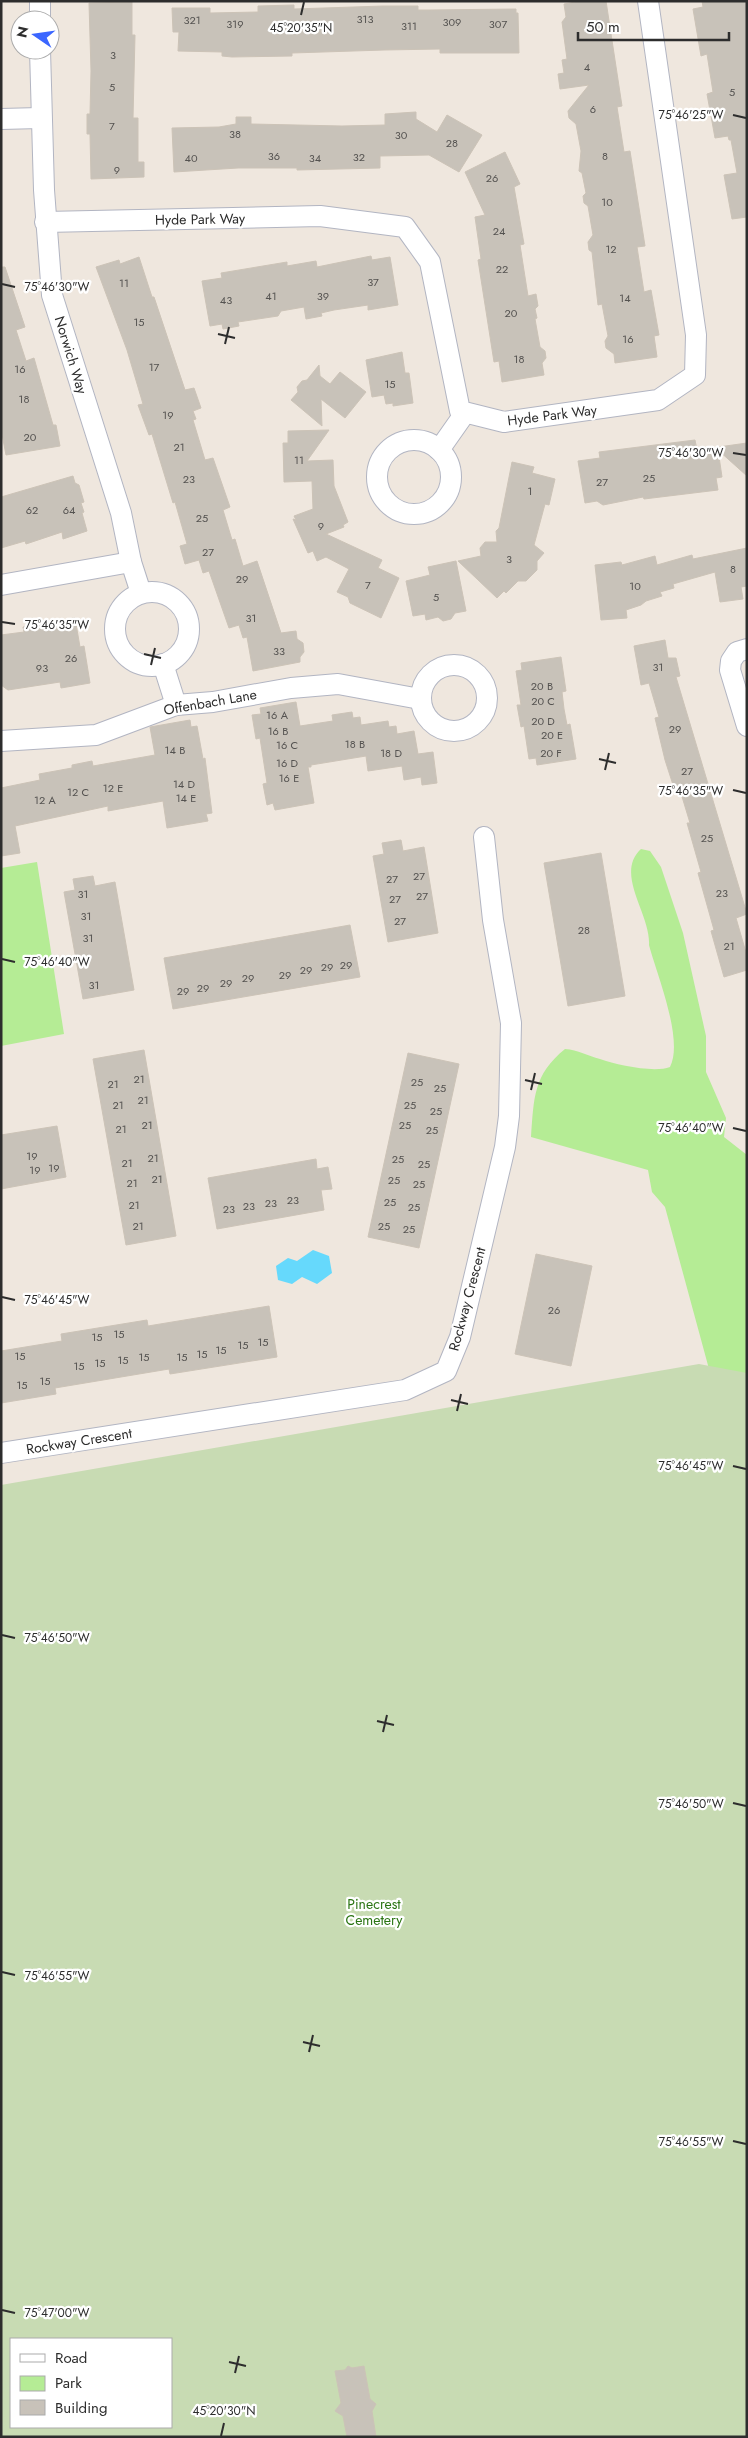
<svg xmlns="http://www.w3.org/2000/svg" width="748" height="2438" font-family="Jost,sans-serif">
  <style>
    .green { fill: #b5ec95 }
    .cemetery { fill: #c8dbb3; fill-rule: evenodd }
    .water { fill: #66d9fc }
    .building { fill: #c8c2b9; stroke: #ccc3b7 }
    .lines { fill: none; stroke-linecap: round; stroke-linejoin: round }
    .minor-casing { stroke: #b2b5c2; stroke-width: 22 }
    .minor { stroke: #fff; stroke-width: 20 }
    .ticks { fill: none; stroke: #2d2d2d; stroke-width: 2 }
    .labels { text-anchor: middle; stroke-width: 4.5; stroke-linejoin: round; paint-order: stroke }
    .number-label { font-size: 11px; fill: #545250 }
    .street-label { font-size: 14px; fill: #2d2d2d; stroke: #fff }
    .park-label { font-size: 14px; fill: #2a7412; stroke: #fff }
    .ticks-label { font-size: 12px; text-anchor: middle; fill: #2d2d2d; stroke: #fff; stroke-width: 4.5; stroke-linejoin: round; paint-order: stroke }
  </style>
  <rect width="100%" height="100%" fill="#efe7de"/>
  <g class="green">
    <path d="M 641,849 L 650,851 L 661,867 L 683,933 L 706,1036 L 706,1072 L 726,1118 L 724,1137 L 747,1155 L 747,1385 L 709,1369 L 665,1207 L 652,1192 L 648,1170 L 531,1137 C 534,1098 533,1075 565,1049 C 578,1050 588,1056 600,1059 C 617,1065 654,1073 670,1067 C 684,1040 657,975 649,945 C 651,914 614,874 641,849 Z"/>
    <polygon points="37,862 64,1034 1,1046 1,868"/>
  </g>
  <path class="cemetery" d="M 699,1364 L 747,1373 L 747,2437 L 1,2437 L 1,1485 ZM 11,2339 L 171,2339 L 171,2427 L 11,2427 Z"/>
  <polygon class="water" points="313,1250 329,1256 332,1273 317,1284 302,1277 292,1284 278,1280 276,1266 288,1258 297,1261"/>
  <g class="building">
    <polygon points="581,1 606,1 622,106 617,107 624,152 630,151 645,246 637,247 644,292 651,290 659,335 654,336 657,357 615,363 614,354 606,348 605,341 608,336 602,304 598,305 592,252 589,250 588,242 593,235 588,206 584,203 583,196 586,193 582,173 579,171 581,151 576,124 569,118 568,111 589,85 560,89 558,74 564,73 562,60 567,59 562,22 566,17 564,4"/>
    <polygon points="702,1 747,1 747,217 732,219 724,175 737,173 731,140 729,140 728,136 715,138 707,94 713,92 707,54 701,56 693,9 703,7"/>
    <polygon points="132,2 132,35 135,35 133,118 138,118 138,162 144,162 144,177 91,179 90,134 87,134 87,114 90,114 91,71 89,3"/>
    <polygon points="294,5 294,9 383,6 418,6 418,10 429,10 516,9 516,13 518,13 519,53 440,53 440,49 384,50 292,53 292,56 232,57 222,56 222,52 178,51 179,32 173,32 172,8 210,8 210,13 258,12 258,6"/>
    <polygon points="416,112 416,119 437,132 447,115 482,135 459,172 429,155 380,156 380,168 297,170 297,168 238,168 174,172 172,128 219,127 236,124 236,117 251,117 251,124 342,126 385,125 385,114"/>
    <polygon points="505,152 520,184 514,187 524,244 520,245 528,296 536,294 538,306 535,309 537,318 535,319 540,347 545,351 546,358 542,363 544,375 502,382 499,361 494,362 478,260 481,259 475,217 485,215 465,172"/>
    <polygon points="371,256 372,260 390,257 398,305 368,310 368,305 334,310 321,313 322,316 306,319 304,307 281,311 278,316 238,322 239,326 223,329 222,324 210,326 202,281 222,278 221,273 287,262 287,266 316,261 317,267"/>
    <polygon points="139,257 152,297 154,297 185,390 194,388 201,408 193,411 196,419 193,420 205,460 213,458 230,507 223,510 232,540 235,539 243,566 257,561 281,633 296,631 297,639 303,643 304,652 300,657 300,662 253,671 247,637 243,638 239,625 229,628 209,571 203,573 199,560 185,564 180,546 187,544 175,502 173,503 152,434 149,435 138,405 143,404 127,350 96,267 119,260 120,264"/>
    <polygon points="1,267 5,267 25,327 16,330 26,361 34,358 53,425 56,425 60,446 6,455 1,429"/>
    <polygon points="402,352 405,373 409,373 413,403 393,406 393,403 386,404 384,395 372,397 366,360"/>
    <polygon points="319,365 320,376 330,384 340,372 366,392 345,418 321,399 322,426 291,400 298,392 297,387 302,381 307,380"/>
    <polygon points="329,430 307,461 333,460 334,486 348,522 343,525 344,527 326,534 382,560 378,568 399,578 381,618 350,603 348,597 337,592 349,569 326,557 317,561 313,551 308,553 293,519 296,520 294,516 313,509 312,481 284,482 283,443 288,443 288,431"/>
    <polygon points="695,440 697,450 747,443 747,476 718,450 722,477 716,478 718,490 644,499 643,497 603,505 597,501 585,503 578,461 600,458 599,452"/>
    <polygon points="512,462 534,467 532,473 555,479 549,505 545,504 534,545 544,553 537,561 537,570 526,581 518,581 506,593 504,591 497,598 458,561 481,556 480,548 485,542 497,542 496,531 499,528"/>
    <polygon points="73,476 75,483 79,485 84,502 81,503 84,512 82,513 87,531 63,539 62,532 26,544 25,541 1,548 1,497"/>
    <polygon points="747,548 747,586 741,587 743,599 720,602 715,572 673,584 674,588 660,592 662,596 646,601 641,605 626,610 627,618 601,620 595,565 621,562 622,565 655,556 657,565 692,555 693,559"/>
    <polygon points="456,561 466,611 455,613 451,619 443,621 438,617 426,620 425,614 413,616 406,581 430,575 428,567"/>
    <polygon points="75,618 80,647 84,646 90,683 61,688 60,682 8,690 1,685 1,635 24,632 23,627"/>
    <polygon points="665,640 668,658 676,658 680,676 676,677 747,914 736,918 747,956 747,970 724,977 711,931 714,930 698,873 701,872 687,823 690,823 680,790 675,791 665,760 655,718 659,717 649,683 641,685 634,646"/>
    <polygon points="561,657 566,691 562,692 564,709 567,725 570,724 576,759 537,765 536,758 529,759 524,726 521,727 517,705 521,705 516,671 522,670 521,663"/>
    <polygon points="296,702 300,726 333,721 332,715 352,712 353,718 360,717 361,725 388,721 389,727 396,726 397,734 414,731 418,754 433,752 437,783 422,785 421,777 404,780 402,766 368,771 366,756 311,765 311,767 308,767 314,803 275,810 273,803 267,805 263,784 267,783 260,738 256,739 252,715 261,714 260,708"/>
    <polygon points="190,720 191,727 197,726 203,759 205,758 212,813 206,814 208,821 167,828 163,801 108,811 108,806 15,826 20,853 1,856 1,788 40,780 39,774 72,768 72,765 92,761 93,766 155,755 150,727"/>
    <polygon points="401,840 403,851 424,847 438,933 388,942 373,856 384,854 382,843"/>
    <polygon points="601,853 625,996 568,1006 544,863"/>
    <polygon points="93,876 95,886 115,882 134,990 83,999 64,892 75,890 73,879"/>
    <polygon points="350,925 360,977 173,1009 164,958"/>
    <polygon points="144,1050 176,1236 126,1245 93,1059"/>
    <polygon points="408,1053 459,1064 419,1248 368,1237"/>
    <polygon points="57,1126 66,1177 1,1189 1,1135"/>
    <polygon points="316,1159 317,1169 328,1167 332,1189 321,1190 324,1210 217,1229 208,1178"/>
    <polygon points="536,1254 592,1266 571,1366 515,1354"/>
    <polygon points="269,1306 277,1357 170,1374 169,1369 55,1388 56,1394 1,1403 1,1351 62,1341 61,1334 147,1320 148,1326"/>
    <polygon points="348,2366 352,2368 364,2366 370,2399 376,2404 372,2411 376,2437 347,2437 343,2416 335,2411 341,2403 335,2371 345,2370"/>
  </g>
  <g class="lines">
    <g class="minor-casing">
      <g id="minor">
        <polyline points="40,1 40,20"/>
        <polyline points="40,50 44,190 52,295 121,513 131,562 141,593"/>
        <polyline points="1,119 40,118"/>
        <polyline points="45,222 320,216 405,227 430,262 460,411 504,422 658,400 695,375 696,335 648,1"/>
        <circle cx="414" cy="477" r="37"/>
        <polyline points="439,450 465,413"/>
        <polyline points="1,585 131,562"/>
        <circle cx="152" cy="629" r="37"/>
        <polyline points="747,649 737,652 731,661 730,670 747,726"/>
        <polyline points="163,664 176,705"/>
        <circle cx="454" cy="698" r="33"/>
        <polyline points="1,741 96,735 176,705 213,702 291,688 338,684 420,699"/>
        <polyline points="1,1453 405,1390 446,1371 460,1337 505,1147 509,1116 511,1023 493,920 484,837"/>
      </g>
    </g>
    <use href="#minor" class="minor"/>
  </g>
  <path class="ticks" d="M 301,15 L 304,2M 733,115 L 746,118M 2,284 L 15,287M 218,334 L 235,338M 225,344 L 229,327M 733,453 L 746,455M 2,622 L 15,624M 144,654 L 161,658M 151,665 L 155,648M 599,759 L 616,763M 605,770 L 609,753M 733,790 L 746,793M 2,959 L 15,962M 525,1080 L 542,1084M 531,1090 L 535,1073M 733,1128 L 746,1131M 2,1297 L 15,1300M 451,1400 L 468,1404M 457,1411 L 461,1394M 733,1466 L 746,1469M 2,1635 L 15,1638M 377,1721 L 394,1725M 383,1732 L 387,1715M 733,1803 L 746,1806M 2,1972 L 15,1975M 303,2042 L 320,2046M 309,2052 L 313,2035M 733,2141 L 746,2144M 2,2310 L 15,2313M 229,2362 L 246,2366M 235,2373 L 239,2356M 221,2436 L 224,2423"/>
  <g class="labels">
    <g class="number-label">
      <text x="365" y="23">313</text>
      <text x="192" y="24">321</text>
      <text x="452" y="26">309</text>
      <text x="235" y="28">319</text>
      <text x="498" y="28">307</text>
      <text x="409" y="30">311</text>
      <text x="113" y="59">3</text>
      <text x="587" y="71">4</text>
      <text x="112" y="91">5</text>
      <text x="732" y="96">5</text>
      <text x="593" y="113">6</text>
      <text x="112" y="130">7</text>
      <text x="235" y="138">38</text>
      <text x="401" y="139">30</text>
      <text x="452" y="147">28</text>
      <text x="274" y="160">36</text>
      <text x="605" y="160">8</text>
      <text x="359" y="161">32</text>
      <text x="191" y="162">40</text>
      <text x="315" y="162">34</text>
      <text x="117" y="174">9</text>
      <text x="492" y="182">26</text>
      <text x="607" y="206">10</text>
      <text x="499" y="235">24</text>
      <text x="611" y="253">12</text>
      <text x="502" y="273">22</text>
      <text x="373" y="286">37</text>
      <text x="124" y="287">11</text>
      <text x="271" y="300">41</text>
      <text x="323" y="300">39</text>
      <text x="625" y="302">14</text>
      <text x="226" y="304">43</text>
      <text x="511" y="317">20</text>
      <text x="139" y="326">15</text>
      <text x="628" y="343">16</text>
      <text x="519" y="363">18</text>
      <text x="154" y="371">17</text>
      <text x="20" y="373">16</text>
      <text x="390" y="388">15</text>
      <text x="24" y="403">18</text>
      <text x="168" y="419">19</text>
      <text x="30" y="441">20</text>
      <text x="179" y="451">21</text>
      <text x="299" y="464">11</text>
      <text x="649" y="482">25</text>
      <text x="189" y="483">23</text>
      <text x="602" y="486">27</text>
      <text x="530" y="495">1</text>
      <text x="32" y="514">62</text>
      <text x="69" y="514">64</text>
      <text x="202" y="522">25</text>
      <text x="321" y="530">9</text>
      <text x="208" y="556">27</text>
      <text x="509" y="563">3</text>
      <text x="733" y="573">8</text>
      <text x="242" y="583">29</text>
      <text x="368" y="589">7</text>
      <text x="635" y="590">10</text>
      <text x="436" y="601">5</text>
      <text x="251" y="622">31</text>
      <text x="279" y="655">33</text>
      <text x="71" y="662">26</text>
      <text x="658" y="671">31</text>
      <text x="42" y="672">93</text>
      <text x="542" y="690">20 B</text>
      <text x="543" y="705">20 C</text>
      <text x="277" y="719">16 A</text>
      <text x="543" y="725">20 D</text>
      <text x="675" y="733">29</text>
      <text x="278" y="735">16 B</text>
      <text x="552" y="739">20 E</text>
      <text x="355" y="748">18 B</text>
      <text x="287" y="749">16 C</text>
      <text x="175" y="754">14 B</text>
      <text x="391" y="757">18 D</text>
      <text x="551" y="757">20 F</text>
      <text x="287" y="767">16 D</text>
      <text x="687" y="775">27</text>
      <text x="289" y="782">16 E</text>
      <text x="184" y="788">14 D</text>
      <text x="113" y="792">12 E</text>
      <text x="78" y="796">12 C</text>
      <text x="186" y="802">14 E</text>
      <text x="45" y="804">12 A</text>
      <text x="707" y="842">25</text>
      <text x="419" y="880">27</text>
      <text x="392" y="883">27</text>
      <text x="722" y="897">23</text>
      <text x="83" y="898">31</text>
      <text x="422" y="900">27</text>
      <text x="395" y="903">27</text>
      <text x="86" y="920">31</text>
      <text x="400" y="925">27</text>
      <text x="584" y="934">28</text>
      <text x="88" y="942">31</text>
      <text x="729" y="950">21</text>
      <text x="346" y="969">29</text>
      <text x="327" y="971">29</text>
      <text x="306" y="974">29</text>
      <text x="285" y="979">29</text>
      <text x="248" y="982">29</text>
      <text x="226" y="987">29</text>
      <text x="94" y="989">31</text>
      <text x="203" y="992">29</text>
      <text x="183" y="995">29</text>
      <text x="139" y="1083">21</text>
      <text x="417" y="1086">25</text>
      <text x="113" y="1088">21</text>
      <text x="440" y="1092">25</text>
      <text x="143" y="1104">21</text>
      <text x="118" y="1109">21</text>
      <text x="410" y="1109">25</text>
      <text x="436" y="1115">25</text>
      <text x="147" y="1129">21</text>
      <text x="405" y="1129">25</text>
      <text x="121" y="1133">21</text>
      <text x="432" y="1134">25</text>
      <text x="32" y="1160">19</text>
      <text x="153" y="1162">21</text>
      <text x="398" y="1163">25</text>
      <text x="127" y="1167">21</text>
      <text x="424" y="1168">25</text>
      <text x="54" y="1172">19</text>
      <text x="35" y="1174">19</text>
      <text x="157" y="1183">21</text>
      <text x="394" y="1184">25</text>
      <text x="132" y="1187">21</text>
      <text x="419" y="1188">25</text>
      <text x="293" y="1204">23</text>
      <text x="390" y="1206">25</text>
      <text x="271" y="1207">23</text>
      <text x="134" y="1209">21</text>
      <text x="249" y="1210">23</text>
      <text x="414" y="1211">25</text>
      <text x="229" y="1213">23</text>
      <text x="138" y="1230">21</text>
      <text x="384" y="1230">25</text>
      <text x="409" y="1233">25</text>
      <text x="554" y="1314">26</text>
      <text x="119" y="1338">15</text>
      <text x="97" y="1341">15</text>
      <text x="263" y="1346">15</text>
      <text x="243" y="1349">15</text>
      <text x="221" y="1354">15</text>
      <text x="202" y="1358">15</text>
      <text x="20" y="1360">15</text>
      <text x="144" y="1361">15</text>
      <text x="182" y="1361">15</text>
      <text x="123" y="1364">15</text>
      <text x="100" y="1367">15</text>
      <text x="79" y="1370">15</text>
      <text x="45" y="1385">15</text>
      <text x="22" y="1389">15</text>
    </g>
    <g class="street-label">
      <text transform="translate(200 219) rotate(-1)" y="5">Hyde Park Way</text>
      <text transform="translate(71 355) rotate(73)" y="5">Norwich Way</text>
      <text transform="translate(552 415) rotate(-7)" y="5">Hyde Park Way</text>
      <text transform="translate(210 702) rotate(-10)" y="5">Offenbach Lane</text>
      <text transform="translate(467 1299) rotate(-75)" y="5">Rockway Crescent</text>
      <text transform="translate(79 1441) rotate(-9)" y="5">Rockway Crescent</text>
    </g>
    <g class="park-label">
      <text x="374" y="1909">Pinecrest<tspan x="374" dy="16">Cemetery</tspan></text>
    </g>
  </g>
  <g class="ticks-label">
    <text x="301" y="32">45°20'35"N</text>
    <text x="691" y="119">75°46'25"W</text>
    <text x="57" y="291">75°46'30"W</text>
    <text x="691" y="457">75°46'30"W</text>
    <text x="57" y="629">75°46'35"W</text>
    <text x="691" y="795">75°46'35"W</text>
    <text x="57" y="966">75°46'40"W</text>
    <text x="691" y="1132">75°46'40"W</text>
    <text x="57" y="1304">75°46'45"W</text>
    <text x="691" y="1470">75°46'45"W</text>
    <text x="57" y="1642">75°46'50"W</text>
    <text x="691" y="1808">75°46'50"W</text>
    <text x="57" y="1980">75°46'55"W</text>
    <text x="691" y="2146">75°46'55"W</text>
    <text x="57" y="2317">75°47'00"W</text>
    <text x="224" y="2415">45°20'30"N</text>
  </g>
  <rect width="748" height="2438" fill="none" stroke="#2d2d2d" stroke-width="5"/>
  <rect x="10" y="2338" width="162" height="90" fill="#ffffff" stroke="#ababab"/>
  <rect x="20" y="2354" width="25" height="8" fill="#ffffff" stroke="#ababab"/>
  <text x="55" y="2363" font-size="15" fill="#2d2d2d">Road</text>
  <rect x="20" y="2376" width="25" height="15" fill="#b5ec95" stroke="#ababab"/>
  <text x="55" y="2388" font-size="15" fill="#2d2d2d">Park</text>
  <rect x="20" y="2400" width="25" height="15" fill="#c8c2b9" stroke="#ababab"/>
  <text x="55" y="2413" font-size="15" fill="#2d2d2d">Building</text>
  <g transform="translate(35 35) rotate(283)"><circle r="24" fill="#ffffff" stroke="#ababab"/>
  <path d="M0-4L9 19L0 12L-9 19Z" fill="#3b66ff"/>
  <text y="-8" font-size="14" font-weight="bold" text-anchor="middle" fill="#2d2d2d">N</text>
  </g>
  <path d="M578 32v8h151v-8" fill="none" stroke="#2d2d2d" stroke-width="2.5"/>
  <text x="586" y="32" font-size="15" fill="#2d2d2d" stroke="#ffffff" stroke-width="4" paint-order="stroke">50 m</text>
</svg>
